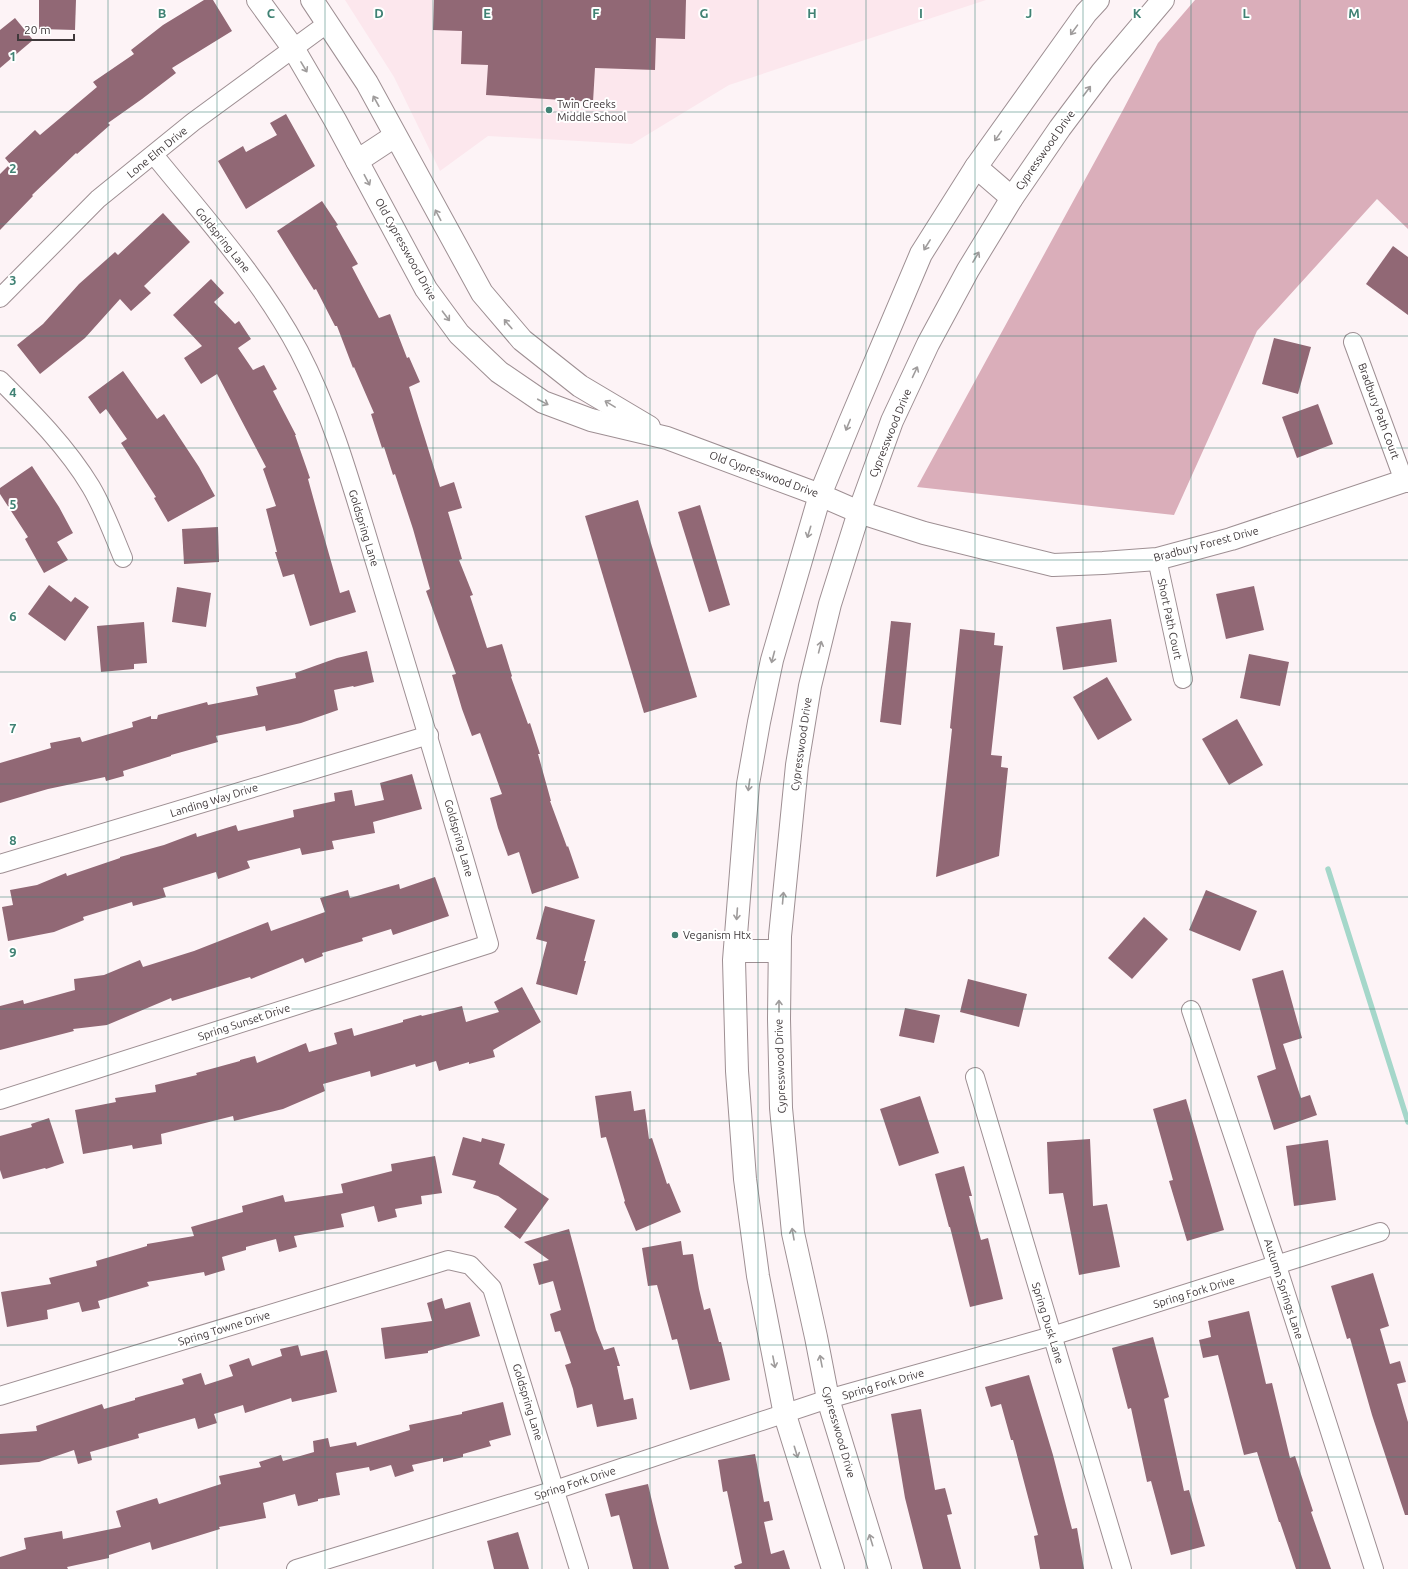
<svg xmlns="http://www.w3.org/2000/svg" width="1408" height="1569" font-family="Ubuntu,sans-serif">
  <style>
    .built { fill: #fce7ed }
    .forest { fill: #daaeba }
    .lines { fill: none; stroke-linecap: round; stroke-linejoin: round }
    .stream { stroke: #a5d7ca; stroke-width: 5.5 }
    .building { fill: #916875 }
    .minor-casing { stroke: #9e8f93; stroke-width: 20 }
    .tertiary-casing { stroke: #9e8f93; stroke-width: 24 }
    .secondary-casing { stroke: #9e8f93; stroke-width: 24 }
    .minor { stroke: #fff; stroke-width: 18 }
    .tertiary { stroke: #fff; stroke-width: 22 }
    .secondary { stroke: #fff; stroke-width: 22 }
    .oneway { stroke: #9f9c9c }
    .grid { fill: none; stroke: #408274; stroke-width: 1; stroke-opacity: 0.55 }
    .poi-dot { fill: #408274; stroke: #fff; stroke-width: 1.5 }
    .labels { text-anchor: middle; stroke-width: 4; stroke-linejoin: round; paint-order: stroke }
    .poi-label { font-size: 11px; fill: #3f383a; stroke: #fff; text-anchor: start }
    .street-label { font-size: 11px; fill: #3f383a; stroke: #fff }
    .grid-label { font-size: 13px; text-anchor: middle; font-weight: bold; fill: #408274; stroke: #fff; stroke-width: 4; stroke-linejoin: round; paint-order: stroke }
  </style>
  <rect width="100%" height="100%" fill="#fdf3f6"/>
  <polygon class="built" points="345,0 986,0 729,85 632,144 488,136 440,171 394,77"/>
  <polygon class="forest" points="1195,0 1408,0 1408,229 1377,199 1257,331 1174,515 917,487 1123,110 1158,43"/>
  <g class="lines">
    <polyline class="stream" points="1328,869 1408,1122"/>
  </g>
  <g class="building">
    <polygon points="39,0 76,0 75,30 39,29"/>
    <polygon points="204,0 213,0 232,31 172,68 176,73 142,99 108,123 110,125 77,154 76,153 32,195 33,196 0,230 0,174 10,164 5,158 35,130 40,135 97,87 93,82 134,54 131,50 163,25"/>
    <polygon points="434,0 686,0 685,39 656,38 655,70 595,68 593,102 486,95 488,65 461,64 462,31 433,30"/>
    <polygon points="15,18 33,40 0,68 0,30"/>
    <polygon points="286,114 315,166 246,209 218,161 243,146 246,152 277,135 270,123"/>
    <polygon points="322,201 338,225 336,226 358,264 352,267 379,318 390,314 407,358 409,357 420,382 409,387 440,487 454,482 462,508 448,512 462,559 459,560 473,595 470,596 487,648 502,644 512,676 511,677 528,724 530,723 540,754 538,754 551,801 550,801 567,847 568,846 579,878 532,894 519,852 508,856 498,828 490,798 502,794 480,733 472,736 462,709 452,675 456,674 426,591 430,589 413,529 395,474 393,475 384,447 382,448 371,414 374,413 354,367 353,368 337,326 335,326 316,289 314,290 277,231"/>
    <polygon points="163,213 190,242 144,286 151,293 131,311 120,299 85,338 40,374 17,345 43,324 79,284 115,252 118,255"/>
    <polygon points="1393,246 1408,257 1408,315 1366,284"/>
    <polygon points="211,279 224,293 214,302 235,324 239,321 251,339 238,348 253,370 264,365 277,389 273,391 296,435 295,435 310,478 308,479 321,526 340,593 349,590 356,612 310,626 294,574 283,577 275,552 277,552 266,509 276,506 263,469 266,467 217,374 201,384 184,358 202,346 173,315"/>
    <polygon points="1274,338 1311,347 1298,394 1262,384"/>
    <polygon points="123,371 157,419 164,414 199,467 215,496 168,522 154,498 156,497 121,443 127,439 106,409 100,414 88,397"/>
    <polygon points="1318,404 1333,444 1297,458 1282,417"/>
    <polygon points="32,466 59,507 73,533 57,542 68,560 44,573 25,539 28,537 0,494 0,488"/>
    <polygon points="638,500 697,697 644,713 585,516"/>
    <polygon points="700,505 730,605 709,612 678,512"/>
    <polygon points="218,527 219,562 184,564 182,529"/>
    <polygon points="49,585 71,602 75,597 89,607 65,641 28,614"/>
    <polygon points="1254,586 1264,630 1226,639 1216,594"/>
    <polygon points="177,587 211,593 206,627 172,622"/>
    <polygon points="1111,619 1117,662 1063,670 1056,627"/>
    <polygon points="891,621 911,623 901,725 880,722"/>
    <polygon points="144,622 147,663 134,664 134,669 101,672 97,626"/>
    <polygon points="960,629 995,633 994,645 1003,646 991,755 1002,756 1001,767 1008,768 999,856 936,877 952,729 950,728"/>
    <polygon points="367,651 374,682 354,687 353,686 334,690 338,710 301,723 266,731 265,726 216,736 218,742 171,755 171,756 123,771 124,776 106,781 105,777 48,789 0,803 0,763 51,748 50,743 80,737 82,742 133,727 132,722 151,716 151,719 157,719 158,715 207,702 208,705 258,695 256,687 296,678 295,673 337,658"/>
    <polygon points="1249,654 1289,662 1280,706 1240,698"/>
    <polygon points="1107,677 1132,720 1098,740 1073,697"/>
    <polygon points="1237,719 1263,765 1229,785 1202,739"/>
    <polygon points="412,774 422,809 373,822 375,833 332,841 334,849 302,855 300,848 247,861 250,868 218,879 216,872 163,888 166,897 133,906 132,902 83,917 84,920 54,932 8,941 2,907 13,905 10,890 37,885 66,873 67,876 120,858 120,857 164,845 196,833 197,837 236,825 238,831 294,817 293,810 335,801 334,793 352,790 355,806 384,800 380,783"/>
    <polygon points="435,877 449,916 393,935 391,929 362,938 363,941 322,953 323,956 305,963 303,958 251,979 250,977 172,1001 171,998 107,1025 73,1029 74,1031 0,1050 0,1006 23,1000 24,1004 75,990 74,979 104,975 140,960 143,967 194,951 268,922 271,931 325,912 320,898 348,890 350,898 399,884 400,889"/>
    <polygon points="1206,890 1257,911 1240,951 1189,930"/>
    <polygon points="545,906 595,920 584,961 586,961 577,995 536,984 547,942 536,939"/>
    <polygon points="1144,917 1168,939 1132,979 1108,958"/>
    <polygon points="1283,970 1302,1038 1283,1044 1301,1098 1310,1095 1317,1115 1274,1130 1257,1076 1276,1069 1252,979"/>
    <polygon points="968,979 1027,994 1019,1027 960,1012"/>
    <polygon points="522,987 541,1022 493,1050 495,1057 469,1064 469,1062 439,1071 436,1061 416,1067 415,1064 371,1077 370,1071 323,1084 325,1091 283,1109 234,1121 233,1116 161,1134 162,1144 133,1149 132,1145 83,1154 75,1110 116,1102 115,1098 156,1092 155,1085 197,1075 196,1073 240,1061 240,1060 255,1056 257,1063 306,1043 309,1052 337,1044 334,1033 352,1028 354,1036 403,1022 403,1020 421,1015 422,1016 462,1006 466,1022 499,1012 494,1002"/>
    <polygon points="905,1008 940,1015 934,1043 899,1036"/>
    <polygon points="631,1091 634,1111 645,1109 649,1139 652,1138 667,1184 669,1183 681,1212 636,1231 624,1202 625,1201 606,1137 601,1138 595,1096"/>
    <polygon points="920,1096 939,1153 899,1166 880,1109"/>
    <polygon points="1186,1099 1224,1230 1187,1241 1169,1181 1173,1180 1153,1109"/>
    <polygon points="49,1118 64,1163 46,1169 45,1168 3,1179 0,1170 0,1136 32,1127 31,1124"/>
    <polygon points="463,1137 481,1142 482,1138 505,1144 499,1164 549,1199 520,1239 504,1227 517,1209 498,1196 473,1188 476,1181 452,1175"/>
    <polygon points="1090,1139 1093,1206 1107,1204 1120,1267 1079,1275 1063,1193 1049,1194 1047,1142"/>
    <polygon points="1328,1140 1336,1200 1294,1206 1286,1146"/>
    <polygon points="435,1156 442,1193 421,1196 422,1204 395,1209 397,1217 378,1222 374,1206 341,1214 344,1227 294,1236 297,1247 279,1252 276,1239 246,1247 246,1250 222,1257 225,1270 205,1276 204,1272 147,1282 149,1286 98,1301 100,1308 82,1312 79,1302 47,1310 48,1319 7,1327 1,1292 51,1284 49,1278 97,1266 96,1261 147,1246 147,1244 194,1236 191,1227 243,1212 242,1206 283,1195 285,1202 343,1193 341,1184 392,1171 391,1164"/>
    <polygon points="964,1166 972,1196 969,1196 981,1240 988,1238 1003,1299 970,1307 950,1227 949,1227 935,1174"/>
    <polygon points="569,1229 596,1330 604,1350 614,1347 620,1366 617,1366 624,1400 633,1398 637,1419 597,1427 592,1404 577,1408 573,1389 565,1365 571,1363 560,1331 555,1332 550,1314 561,1310 553,1281 539,1285 533,1264 549,1260 524,1242"/>
    <polygon points="681,1241 683,1255 693,1254 699,1289 704,1310 710,1308 719,1342 721,1342 730,1380 690,1390 677,1339 672,1340 657,1285 648,1286 642,1248"/>
    <polygon points="1373,1273 1389,1326 1380,1329 1390,1364 1400,1361 1406,1382 1397,1384 1408,1422 1408,1515 1405,1515 1372,1415 1350,1338 1347,1339 1331,1286"/>
    <polygon points="442,1298 445,1309 470,1302 480,1336 428,1351 428,1353 385,1359 381,1328 432,1321 427,1303"/>
    <polygon points="1249,1311 1266,1384 1272,1383 1290,1458 1295,1456 1313,1511 1311,1512 1331,1569 1296,1569 1280,1522 1279,1522 1257,1452 1244,1455 1218,1355 1203,1358 1199,1340 1211,1337 1208,1321"/>
    <polygon points="1153,1337 1169,1397 1164,1399 1184,1491 1189,1490 1205,1546 1171,1555 1151,1481 1147,1482 1131,1408 1128,1409 1112,1348"/>
    <polygon points="298,1345 301,1356 327,1350 337,1392 292,1402 291,1398 245,1413 243,1405 214,1414 217,1423 198,1429 195,1418 138,1434 139,1438 90,1452 92,1460 78,1464 74,1450 39,1462 0,1465 0,1434 37,1431 36,1426 102,1404 104,1409 135,1400 135,1398 184,1384 182,1379 201,1373 205,1385 233,1376 229,1365 249,1358 252,1366 282,1356 280,1349"/>
    <polygon points="1029,1375 1053,1455 1072,1529 1077,1528 1084,1569 1040,1569 1034,1536 1038,1535 1013,1440 1011,1440 1001,1404 991,1407 985,1387"/>
    <polygon points="503,1402 511,1435 489,1441 491,1446 463,1454 463,1457 443,1462 443,1458 412,1465 414,1471 395,1477 391,1465 370,1471 369,1467 336,1473 340,1495 318,1499 318,1501 298,1506 295,1494 263,1503 266,1518 219,1527 220,1529 152,1550 150,1542 109,1555 109,1558 67,1567 68,1569 0,1569 0,1557 26,1549 24,1538 62,1531 63,1539 121,1527 116,1511 157,1498 159,1504 221,1484 219,1476 261,1467 259,1462 281,1455 283,1461 314,1452 313,1441 328,1438 330,1447 356,1442 357,1446 410,1430 409,1425 462,1414 462,1412"/>
    <polygon points="921,1409 935,1490 945,1488 952,1514 947,1515 961,1569 923,1569 905,1498 891,1414"/>
    <polygon points="755,1454 764,1502 769,1501 773,1520 764,1522 771,1554 784,1550 790,1569 735,1569 734,1566 742,1563 727,1491 723,1492 718,1460"/>
    <polygon points="648,1484 657,1523 669,1569 633,1569 619,1515 611,1517 605,1494"/>
    <polygon points="518,1532 529,1569 494,1569 487,1541"/>
  </g>
  <g class="lines">
    <g class="minor-casing">
      <g id="minor">
        <polyline points="0,298 98,199 193,122 328,23"/>
        <polyline points="1353,342 1404,481"/>
        <path d="M 0,380 C 33,413 67,447 91,487 C 104,509 113,534 123,558"/>
        <polyline points="1157,559 1183,679"/>
        <polyline points="0,864 429,735"/>
        <polyline points="1191,1010 1277,1266 1374,1569"/>
        <polyline points="975,1077 1122,1569"/>
        <path d="M 0,1100 L 489,944 C 453,819 416,696 378,572 C 355,498 335,420 299,351 C 261,279 205,218 154,155"/>
        <polyline points="0,1396 448,1260 470,1265 492,1288 579,1569"/>
        <polyline points="296,1569 555,1490 828,1399 1052,1336 1380,1232"/>
      </g>
    </g>
    <g class="tertiary-casing">
      <g id="tertiary">
        <polyline points="258,0 293,48 335,120 426,289 459,334 499,372 543,402 591,420 667,438 820,495 859,512 924,533 1053,565 1103,563 1157,559 1231,539 1404,481 1408,481"/>
        <polyline points="312,0 367,83 482,293 522,340 580,386 649,427"/>
        <polyline points="357,161 395,136"/>
      </g>
    </g>
    <g class="secondary-casing">
      <g id="secondary">
        <polyline points="976,167 1012,198"/>
        <polyline points="735,951 779,951"/>
        <polyline points="833,1569 785,1415 758,1276 745,1179 737,1071 734,960 748,784 759,722 772,660 820,495 849,424 921,254 976,167 1086,13 1098,0"/>
        <polyline points="880,1569 828,1399 816,1337 793,1233 781,1108 779,1019 780,936 797,765 810,686 830,604 859,512 892,421 928,344 968,270 1012,198 1060,128 1102,72 1163,0"/>
      </g>
    </g>
    <use href="#minor" class="minor"/>
    <use href="#tertiary" class="tertiary"/>
    <use href="#secondary" class="secondary"/>
  </g>
  <defs><path id="oneway-shaft" d="M-6 0H5M1.5-3L5.5 0L1.5 3" fill="none" stroke-width="1.6" stroke-linecap="round" stroke-linejoin="round"/></defs>
  <g class="oneway">
    <use href="#oneway-shaft" transform="translate(1074 30) rotate(126)"/>
    <use href="#oneway-shaft" transform="translate(304 67) rotate(59)"/>
    <use href="#oneway-shaft" transform="translate(1087 91) rotate(-53)"/>
    <use href="#oneway-shaft" transform="translate(376 101) rotate(-119)"/>
    <use href="#oneway-shaft" transform="translate(998 136) rotate(125)"/>
    <use href="#oneway-shaft" transform="translate(367 180) rotate(62)"/>
    <use href="#oneway-shaft" transform="translate(438 215) rotate(-118)"/>
    <use href="#oneway-shaft" transform="translate(927 245) rotate(122)"/>
    <use href="#oneway-shaft" transform="translate(976 257) rotate(-59)"/>
    <use href="#oneway-shaft" transform="translate(446 316) rotate(53)"/>
    <use href="#oneway-shaft" transform="translate(508 324) rotate(-130)"/>
    <use href="#oneway-shaft" transform="translate(915 372) rotate(-65)"/>
    <use href="#oneway-shaft" transform="translate(543 402) rotate(28)"/>
    <use href="#oneway-shaft" transform="translate(610 404) rotate(-149)"/>
    <use href="#oneway-shaft" transform="translate(848 425) rotate(112)"/>
    <use href="#oneway-shaft" transform="translate(809 532) rotate(107)"/>
    <use href="#oneway-shaft" transform="translate(820 647) rotate(-76)"/>
    <use href="#oneway-shaft" transform="translate(773 657) rotate(105)"/>
    <use href="#oneway-shaft" transform="translate(749 785) rotate(98)"/>
    <use href="#oneway-shaft" transform="translate(783 898) rotate(-85)"/>
    <use href="#oneway-shaft" transform="translate(737 914) rotate(94)"/>
    <use href="#oneway-shaft" transform="translate(779 1006) rotate(-90)"/>
    <use href="#oneway-shaft" transform="translate(793 1234) rotate(-100)"/>
    <use href="#oneway-shaft" transform="translate(821 1361) rotate(-101)"/>
    <use href="#oneway-shaft" transform="translate(774 1362) rotate(79)"/>
    <use href="#oneway-shaft" transform="translate(796 1452) rotate(73)"/>
    <use href="#oneway-shaft" transform="translate(871 1540) rotate(-107)"/>
  </g>
  <path class="grid" d="M 108,0 L 108,1569M 217,0 L 217,1569M 325,0 L 325,1569M 433,0 L 433,1569M 542,0 L 542,1569M 650,0 L 650,1569M 758,0 L 758,1569M 866,0 L 866,1569M 975,0 L 975,1569M 1083,0 L 1083,1569M 1191,0 L 1191,1569M 1300,0 L 1300,1569M 0,112 L 1408,112M 0,224 L 1408,224M 0,336 L 1408,336M 0,448 L 1408,448M 0,560 L 1408,560M 0,672 L 1408,672M 0,784 L 1408,784M 0,897 L 1408,897M 0,1009 L 1408,1009M 0,1121 L 1408,1121M 0,1233 L 1408,1233M 0,1345 L 1408,1345M 0,1457 L 1408,1457"/>
  <g class="poi-dot">
    <circle cx="549" cy="110" r="4"/>
    <circle cx="675" cy="935" r="4"/>
  </g>
  <g class="labels">
    <g class="poi-label">
      <text x="557" y="108">Twin Creeks<tspan x="557" dy="13">Middle School</tspan></text>
      <text x="683" y="939">Veganism Htx</text>
    </g>
    <g class="street-label">
      <text transform="translate(1045 150) rotate(-55)" y="4">Cypresswood Drive</text>
      <text transform="translate(157 152) rotate(-39)" y="4">Lone Elm Drive</text>
      <text transform="translate(223 240) rotate(51)" y="4">Goldspring Lane</text>
      <text transform="translate(406 249) rotate(61)" y="4">Old Cypresswood Drive</text>
      <text transform="translate(1379 411) rotate(70)" y="4">Bradbury Path Court</text>
      <text transform="translate(890 433) rotate(-68)" y="4">Cypresswood Drive</text>
      <text transform="translate(764 474) rotate(20)" y="4">Old Cypresswood Drive</text>
      <text transform="translate(364 528) rotate(73)" y="4">Goldspring Lane</text>
      <text transform="translate(1206 544) rotate(-15)" y="4">Bradbury Forest Drive</text>
      <text transform="translate(1170 619) rotate(78)" y="4">Short Path Court</text>
      <text transform="translate(801 744) rotate(-82)" y="4">Cypresswood Drive</text>
      <text transform="translate(214 800) rotate(-17)" y="4">Landing Way Drive</text>
      <text transform="translate(459 838) rotate(74)" y="4">Goldspring Lane</text>
      <text transform="translate(244 1022) rotate(-18)" y="4">Spring Sunset Drive</text>
      <text transform="translate(780 1066) rotate(-92)" y="4">Cypresswood Drive</text>
      <text transform="translate(1284 1289) rotate(72)" y="4">Autumn Springs Lane</text>
      <text transform="translate(1194 1292) rotate(-17)" y="4">Spring Fork Drive</text>
      <text transform="translate(1048 1323) rotate(73)" y="4">Spring Dusk Lane</text>
      <text transform="translate(224 1328) rotate(-17)" y="4">Spring Towne Drive</text>
      <text transform="translate(883 1384) rotate(-16)" y="4">Spring Fork Drive</text>
      <text transform="translate(528 1402) rotate(73)" y="4">Goldspring Lane</text>
      <text transform="translate(839 1432) rotate(74)" y="4">Cypresswood Drive</text>
      <text transform="translate(575 1483) rotate(-18)" y="4">Spring Fork Drive</text>
    </g>
  </g>
  <g class="grid-label">
    <text x="162" y="18">B</text>
    <text x="271" y="18">C</text>
    <text x="379" y="18">D</text>
    <text x="487" y="18">E</text>
    <text x="596" y="18">F</text>
    <text x="704" y="18">G</text>
    <text x="812" y="18">H</text>
    <text x="921" y="18">I</text>
    <text x="1029" y="18">J</text>
    <text x="1137" y="18">K</text>
    <text x="1246" y="18">L</text>
    <text x="1354" y="18">M</text>
    <text x="13" y="61">1</text>
    <text x="13" y="173">2</text>
    <text x="13" y="285">3</text>
    <text x="13" y="397">4</text>
    <text x="13" y="509">5</text>
    <text x="13" y="621">6</text>
    <text x="13" y="733">7</text>
    <text x="13" y="845">8</text>
    <text x="13" y="957">9</text>
  </g>
  <path d="M18 34v6h56v-6" fill="none" stroke="#3f383a" stroke-width="2"/>
  <text x="24" y="34" font-size="12" fill="#3f383a" stroke="#ffffff" stroke-width="3" paint-order="stroke">20 m</text>
</svg>
